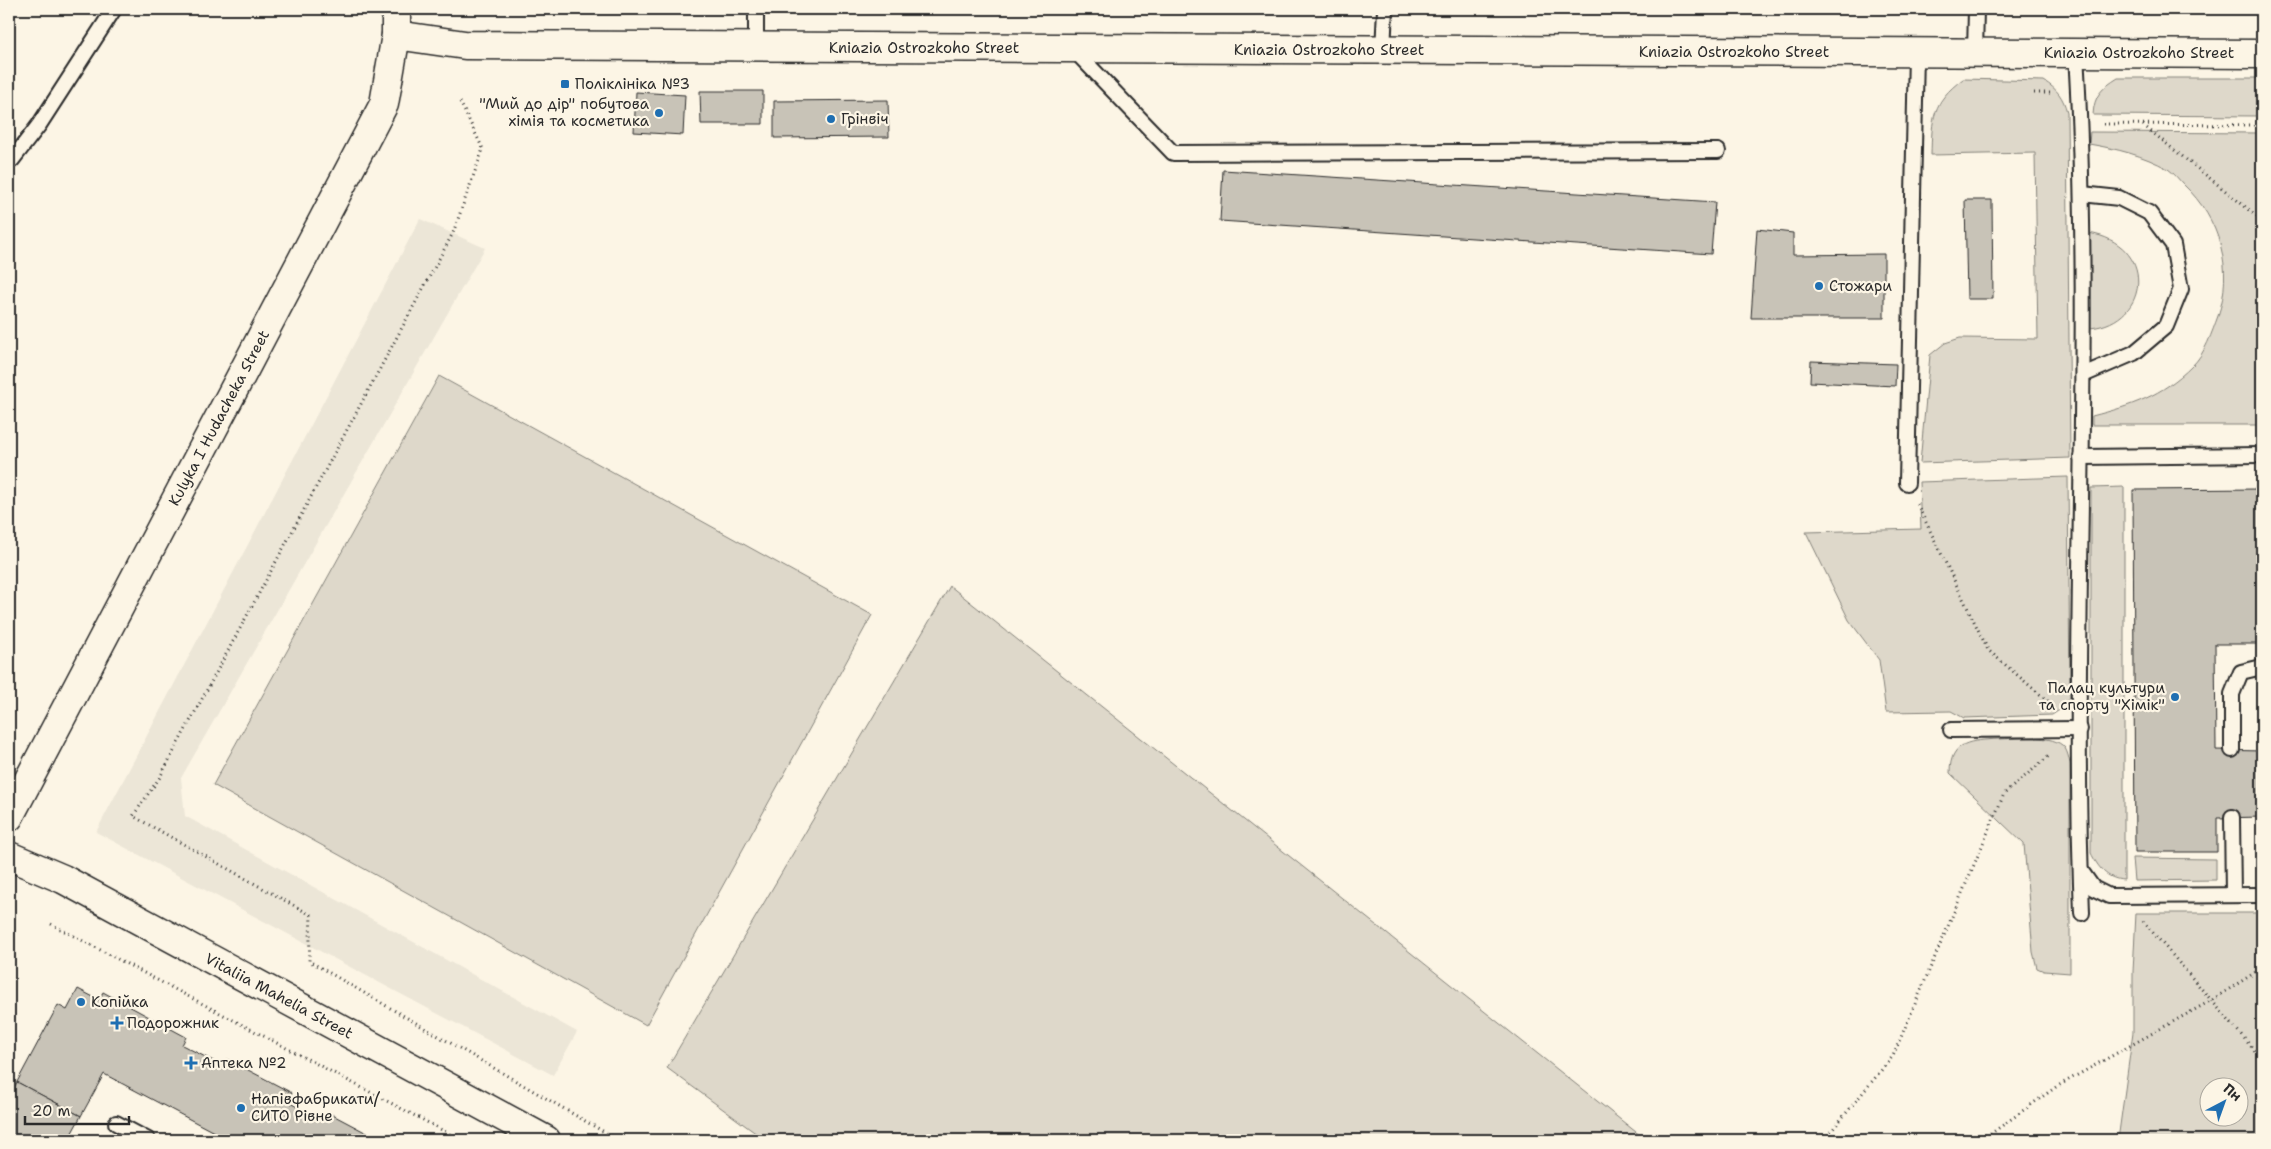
<svg xmlns="http://www.w3.org/2000/svg" width="2271" height="1149" font-family="'Shantell Sans',sans-serif">
  <style>
    .built { fill: #ece6d7 }
    .green { fill: #ded8ca; stroke: #84827a; fill-rule: evenodd }
    .building { fill: #c8c3b7; stroke: #2b2b2b }
    .lines { fill: none; stroke-linecap: round; stroke-linejoin: round }
    .lane-casing { stroke: #2b2b2b; stroke-width: 18 }
    .street-casing { stroke: #2b2b2b; stroke-width: 31 }
    .secondary-casing { stroke: #2b2b2b; stroke-width: 31 }
    .path { stroke: #2b2b2b; stroke-width: 3; stroke-dasharray: 1 4; stroke-linecap: butt }
    .lane { stroke: #fcf5e5; stroke-width: 14 }
    .street { stroke: #fcf5e5; stroke-width: 28 }
    .secondary { stroke: #fcf5e5; stroke-width: 28 }
    .poi-dot { fill: #1f6fb2; stroke: #fcf5e5; stroke-width: 2 }
    .labels { text-anchor: middle; stroke-width: 4.5; stroke-linejoin: round; paint-order: stroke }
    .street-label { font-size: 15px; fill: #2b2b2b; stroke: #fcf5e5 }
    .poi-label { font-size: 15px; fill: #2b2b2b; stroke: #fcf5e5; text-anchor: start }
  </style>
  <rect width="100%" height="100%" fill="#fcf5e5"/>
  <filter id="ink" filterUnits="userSpaceOnUse"><feTurbulence type="fractalNoise" baseFrequency=".02" numOctaves="2"/><feDisplacementMap in="SourceGraphic" scale="10" xChannelSelector="R" yChannelSelector="G"/><feConvolveMatrix kernelMatrix="1 2 1 2 8 2 1 2 1" color-interpolation-filters="sRGB"/></filter>
  <g filter="url(#ink)">
    <polygon class="built" points="420,219 485,248 181,778 185,816 577,1032 553,1075 96,832"/>
    <g class="green">
      <path d="M 2118,78 L 2262,78 L 2262,116 L 2093,115 C 2094,95 2102,88 2118,78 Z"/>
      <path d="M 1963,79 L 2044,81 C 2057,89 2063,97 2067,112 L 2070,458 L 1920,463 L 1930,355 L 1945,343 L 1960,338 L 2038,339 L 2035,153 L 1931,155 C 1932,118 1932,102 1963,79 Z"/>
      <path d="M 2090,132 L 2262,133 L 2262,425 L 2092,425 L 2092,416 C 2131,406 2162,396 2192,366 C 2205,354 2212,332 2218,316 C 2234,269 2220,219 2184,185 C 2179,180 2174,173 2168,169 C 2143,155 2117,149 2089,144 Z"/>
      <path d="M 2088,233 C 2156,243 2152,322 2090,328 Z"/>
      <polygon points="439,376 872,615 646,1025 213,785"/>
      <polygon points="2068,477 2070,697 2064,707 2052,715 1964,718 1951,711 1886,712 1879,660 1849,620 1806,532 1921,529 1919,482"/>
      <path d="M 2124,487 L 2124,880 C 2106,879 2098,867 2091,853 L 2091,488 Z"/>
      <polygon points="950,586 1646,1140 765,1140 667,1068"/>
      <path d="M 1998,739 C 2015,739 2054,733 2065,748 C 2068,753 2069,759 2070,764 L 2070,973 L 2044,971 L 2037,968 L 2033,952 L 2024,844 L 1950,773 C 1950,740 1972,741 1998,739 Z"/>
      <polygon points="2132,858 2216,859 2216,880 2134,881"/>
      <path d="M 2136,913 L 2262,913 L 2262,1140 L 2118,1140 L 2133,1032 L 2133,972 ZM 2208,1086 L 2238,1086 L 2238,1116 L 2208,1116 Z"/>
    </g>
    <g class="building">
      <polygon points="700,91 763,91 763,124 701,124"/>
      <polygon points="636,92 685,95 683,135 634,132"/>
      <polygon points="888,100 889,137 774,138 774,101"/>
      <polygon points="1223,170 1715,202 1711,254 1220,221"/>
      <polygon points="1965,200 1992,200 1993,299 1967,299"/>
      <polygon points="1757,229 1793,233 1793,255 1884,254 1884,318 1751,318"/>
      <polygon points="1811,361 1896,364 1895,386 1810,382"/>
      <polygon points="2262,489 2262,644 2215,644 2216,750 2262,751 2262,817 2217,818 2217,852 2135,852 2133,490"/>
      <polygon points="78,989 99,1000 103,992 186,1037 182,1045 223,1066 227,1059 292,1093 288,1102 307,1112 324,1121 329,1113 380,1140 229,1140 104,1074 81,1116 17,1082 58,1005 67,1010"/>
      <polygon points="17,1082 81,1116 68,1140 9,1140 9,1098"/>
    </g>
    <g class="lines">
      <g class="lane-casing">
        <g id="lane">
          <polyline points="756,46 756,9"/>
          <polyline points="1073,49 1173,153 1718,151"/>
          <polyline points="1383,51 1385,9"/>
          <polyline points="1975,53 1976,9"/>
          <path d="M 2076,54 C 2093,340 2071,627 2082,913"/>
          <polyline points="12,160 39,125 114,9"/>
          <polyline points="2082,194 2119,198 2149,213 2173,245 2181,289 2166,326 2134,353 2083,375"/>
          <polyline points="2081,457 2262,455"/>
          <polyline points="1907,483 1916,53"/>
          <polyline points="1951,730 2080,729"/>
          <polyline points="2232,750 2232,694 2241,672 2262,667"/>
          <polyline points="2232,817 2233,895"/>
          <polyline points="2081,871 2093,888 2109,896 2262,895"/>
          <polyline points="116,1123 148,1140"/>
        </g>
      </g>
      <g class="street-casing">
        <polyline id="street" points="9,856 63,879 546,1140"/>
      </g>
      <g class="secondary-casing">
        <g id="secondary">
          <polyline points="396,35 465,45 2262,54"/>
          <polyline points="9,817 384,104 396,35 396,9"/>
        </g>
      </g>
      <g class="path">
        <polyline points="2034,93 2054,93"/>
        <polyline points="460,102 483,149 453,233 160,777 133,816 311,915 309,961 618,1140"/>
        <polyline points="2103,124 2262,125"/>
        <polyline points="2143,125 2262,220"/>
        <polyline points="1917,504 1988,650 2050,703"/>
        <polyline points="2143,921 2262,1059"/>
        <polyline points="51,924 461,1140"/>
        <polyline points="1824,1140 1893,1056 2004,794 2050,755"/>
        <polyline points="1982,1140 2056,1087 2212,1000 2262,968"/>
      </g>
      <use href="#lane" class="lane"/>
      <use href="#street" class="street"/>
      <use href="#secondary" class="secondary"/>
    </g>
  </g>
  <g class="poi-dot">
    <rect x="560" y="79" width="10" height="10" rx="2.5"/>
    <circle cx="659" cy="113" r="5"/>
    <circle cx="831" cy="119" r="5"/>
    <circle cx="1819" cy="286" r="5"/>
    <circle cx="2175" cy="697" r="5"/>
    <circle cx="81" cy="1002" r="5"/>
    <path d="M114.5 1015.5h5v5h5v5h-5v5h-5v-5h-5v-5h5z"/>
    <path d="M188.5 1055.5h5v5h5v5h-5v5h-5v-5h-5v-5h5z"/>
    <circle cx="241" cy="1108" r="5"/>
  </g>
  <g class="labels">
    <g class="street-label">
      <text x="924" y="53">Kniazia Ostrozkoho Street</text>
      <text x="1329" y="55">Kniazia Ostrozkoho Street</text>
      <text x="1734" y="57">Kniazia Ostrozkoho Street</text>
      <text x="2139" y="58">Kniazia Ostrozkoho Street</text>
      <text transform="translate(219 418) rotate(-62)" y="5">Kulyka I Hudacheka Street</text>
      <text transform="translate(279 996) rotate(28)" y="5">Vitaliia Mahelia Street</text>
    </g>
    <g class="poi-label">
      <text x="575" y="89">Поліклініка №3</text>
      <text x="649" y="109" text-anchor="end">"Мий до дір" побутова<tspan x="649" dy="17">хімія та косметика</tspan></text>
      <text x="841" y="124">Грінвіч</text>
      <text x="1829" y="291">Стожари</text>
      <text x="2165" y="693" text-anchor="end">Палац культури<tspan x="2165" dy="17">та спорту "Хімік"</tspan></text>
      <text x="91" y="1007">Копійка</text>
      <text x="127" y="1028">Подорожник</text>
      <text x="201" y="1068">Аптека №2</text>
      <text x="251" y="1104">Напівфабрикати/<tspan x="251" dy="17">СИТО Рівне</tspan></text>
    </g>
  </g>
  <rect width="2271" height="1149" fill="none" stroke="#fcf5e5" stroke-width="30"/>
  <rect x="15" y="15" width="2241" height="1119" fill="none" stroke="#2b2b2b" stroke-width="2" filter="url(#ink)"/>
  <g transform="translate(2224 1102) rotate(41)"><circle r="24" fill="#fcf5e5" stroke="#a8a49b"/>
  <path d="M0-4L9 19L0 12L-9 19Z" fill="#1f6fb2"/>
  <text y="-8" font-size="14" font-weight="bold" text-anchor="middle" fill="#2b2b2b">Пн</text>
  </g>
  <path d="M25 1116v8h104v-8" fill="none" stroke="#2b2b2b" stroke-width="2.5"/>
  <text x="32" y="1116" font-size="15" fill="#2b2b2b" stroke="#fcf5e5" stroke-width="4" paint-order="stroke">20 m</text>
</svg>
